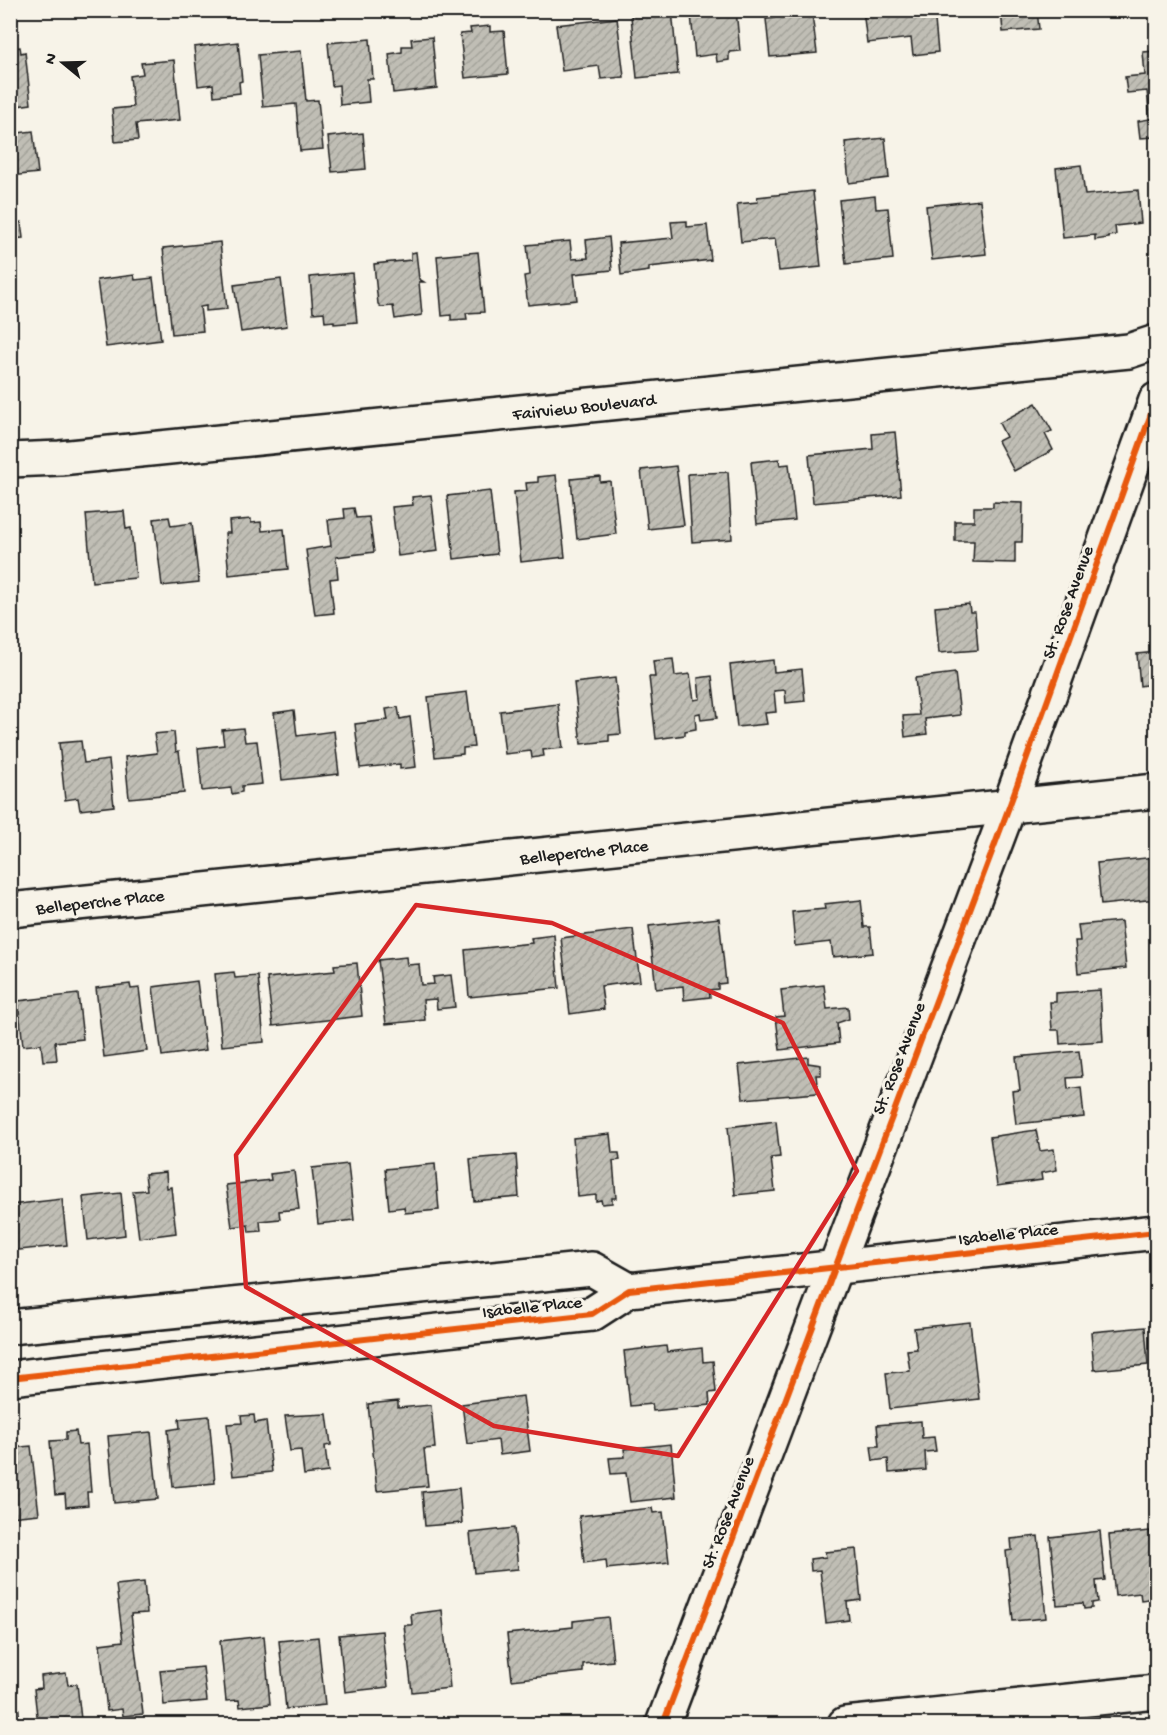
<svg xmlns="http://www.w3.org/2000/svg" width="1167" height="1735" font-family="'Gochi Hand',sans-serif">
  <style>
    .building { fill: url(#building-hatch); stroke: #1c1c1c; stroke-width: 1.5 }
    .lines { fill: none; stroke-linecap: round; stroke-linejoin: round }
    .minor-casing { stroke: #1c1c1c; stroke-width: 38 }
    .minor { stroke: #f7f3e8; stroke-width: 33 }
    .cycleway-casing { stroke: #f7f3e8; stroke-width: 10 }
    .cycleway { stroke: #e8590c; stroke-width: 6 }
    .marked { fill: none; stroke: #d62828; stroke-width: 4.5; stroke-linejoin: round }
    .labels { text-anchor: middle; stroke-width: 6; stroke-linejoin: round; paint-order: stroke }
    .street-label { font-size: 18px; fill: #1c1c1c; stroke: #f7f3e8 }
  </style>
  <defs>
    <pattern id="building-hatch" width="6" height="6" patternUnits="userSpaceOnUse" patternTransform="scale(1.5)"><rect width="6" height="6" fill="#c0beb5"/><path d="M-1 1l2-2M0 6l6-6M5 7l2-2" fill="none" stroke="#a4a39b"/></pattern>
  </defs>
  <rect width="100%" height="100%" fill="#f7f3e8"/>
  <filter id="ink" filterUnits="userSpaceOnUse"><feTurbulence type="fractalNoise" baseFrequency=".0167" numOctaves="2"/><feDisplacementMap in="SourceGraphic" scale="12" xChannelSelector="R" yChannelSelector="G"/><feConvolveMatrix kernelMatrix="1 2 1 2 8 2 1 2 1" color-interpolation-filters="sRGB"/></filter>
  <g filter="url(#ink)">
    <g class="building">
      <polygon points="652,10 672,10 678,74 637,78 631,16 653,14"/>
      <polygon points="695,10 736,10 740,51 729,52 729,60 717,62 716,54 695,57 691,14 695,14"/>
      <polygon points="773,10 805,10 805,15 812,14 817,53 770,57 766,19 774,18"/>
      <polygon points="863,10 934,10 938,52 913,55 911,38 867,43"/>
      <polygon points="1001,10 1037,10 1039,29 1003,32"/>
      <polygon points="617,18 624,77 601,79 599,66 562,71 556,25"/>
      <polygon points="490,26 490,32 504,31 508,74 465,78 460,34 471,33 470,28"/>
      <polygon points="432,37 437,88 393,93 389,54 402,52 402,46 412,46 411,39"/>
      <polygon points="370,39 373,79 367,79 369,102 340,105 339,85 332,86 328,43"/>
      <polygon points="238,42 242,81 239,82 240,93 214,96 213,84 198,86 194,47"/>
      <polygon points="20,47 21,53 25,52 31,104 10,107 10,48"/>
      <polygon points="301,51 306,101 318,100 323,149 300,151 296,104 263,107 258,55"/>
      <polygon points="1156,51 1156,142 1155,137 1140,138 1138,121 1150,119 1147,91 1127,93 1125,77 1145,75 1143,52"/>
      <polygon points="174,60 180,120 136,124 138,140 115,142 112,109 133,107 130,76 143,74 141,63"/>
      <polygon points="33,131 38,173 10,176 10,134"/>
      <polygon points="363,133 366,169 332,172 328,137"/>
      <polygon points="885,138 889,178 849,183 845,142"/>
      <polygon points="1081,165 1085,195 1138,190 1141,223 1115,226 1116,235 1108,236 1109,238 1095,240 1095,235 1063,238 1056,168"/>
      <polygon points="10,190 14,223 21,222 23,238 10,239"/>
      <polygon points="813,191 821,267 779,271 775,239 741,242 737,204 758,202 757,197"/>
      <polygon points="875,196 876,209 888,208 893,259 846,264 839,200"/>
      <polygon points="980,200 986,254 932,260 926,206"/>
      <polygon points="687,221 687,227 707,225 711,260 649,267 649,271 621,275 618,243 673,238 671,222"/>
      <polygon points="609,237 612,270 574,274 577,300 528,305 524,276 530,275 527,245 570,241 572,259 588,258 586,240"/>
      <polygon points="220,242 227,309 206,311 206,306 200,307 203,331 172,334 163,248"/>
      <polygon points="416,252 419,279 424,282 419,282 422,315 395,319 393,306 381,307 378,304 374,264 411,260 411,253"/>
      <polygon points="478,252 484,312 466,313 467,319 451,320 451,315 442,316 437,256"/>
      <polygon points="352,273 357,322 334,324 334,321 325,322 324,312 313,313 310,277"/>
      <polygon points="134,275 135,280 153,278 161,340 106,347 97,280"/>
      <polygon points="281,279 287,326 241,332 234,285"/>
      <polygon points="1036,403 1052,431 1045,434 1053,450 1014,471 998,441 1006,437 999,423"/>
      <polygon points="895,432 901,495 813,503 809,455 873,449 872,434"/>
      <polygon points="779,459 780,465 789,464 795,520 757,524 751,462"/>
      <polygon points="676,466 684,525 648,529 641,470"/>
      <polygon points="728,472 732,539 692,542 688,474"/>
      <polygon points="556,475 565,557 521,562 514,492 527,491 526,483 538,482 538,477"/>
      <polygon points="600,476 600,482 610,481 616,534 577,539 571,479"/>
      <polygon points="490,491 497,554 454,559 447,496"/>
      <polygon points="431,495 438,551 398,556 392,507 413,505 412,497"/>
      <polygon points="993,502 1023,503 1022,542 1015,542 1015,563 973,562 974,541 955,541 955,521 974,521 974,507 993,507"/>
      <polygon points="354,508 356,518 369,517 374,552 336,557 338,578 330,579 334,613 315,615 306,550 331,546 328,520 345,518 344,509"/>
      <polygon points="124,511 126,529 131,528 136,578 92,582 86,514"/>
      <polygon points="169,517 171,526 192,523 199,582 162,586 154,519"/>
      <polygon points="251,519 251,523 261,522 262,531 284,529 288,569 229,575 225,533 230,533 229,521"/>
      <polygon points="969,604 970,612 975,612 978,650 939,653 935,607"/>
      <polygon points="1156,652 1156,712 1155,712 1152,684 1140,686 1137,654"/>
      <polygon points="673,659 675,676 690,674 694,700 700,699 698,678 712,676 717,718 701,720 700,713 695,714 696,729 685,731 685,735 656,739 649,677 655,677 653,661"/>
      <polygon points="773,660 774,672 802,669 805,701 786,703 785,690 774,691 776,712 765,713 767,724 737,727 730,665"/>
      <polygon points="955,673 960,715 925,719 927,734 905,737 903,716 919,715 915,678"/>
      <polygon points="615,678 621,734 609,735 609,741 581,744 574,683"/>
      <polygon points="467,692 474,747 463,748 463,754 435,757 428,697"/>
      <polygon points="558,704 563,748 543,750 544,756 532,758 531,751 505,754 500,711"/>
      <polygon points="398,707 400,719 410,717 416,767 400,769 400,764 360,768 355,724 388,720 386,709"/>
      <polygon points="294,710 297,736 334,731 339,774 282,780 274,713"/>
      <polygon points="10,726 14,726 18,760 10,761"/>
      <polygon points="243,728 245,742 257,741 262,784 242,786 242,792 232,794 231,788 202,791 198,748 224,745 222,730"/>
      <polygon points="174,732 176,752 179,751 184,793 129,798 125,757 157,753 154,734"/>
      <polygon points="81,741 84,763 109,760 114,806 80,810 78,798 65,800 59,743"/>
      <polygon points="1156,857 1156,899 1101,905 1097,863"/>
      <polygon points="861,900 864,927 870,927 873,953 833,957 831,942 795,946 792,912 825,909 824,904"/>
      <polygon points="719,918 726,983 718,984 718,989 709,990 710,997 684,1000 683,986 656,989 649,926"/>
      <polygon points="1121,921 1126,968 1078,973 1075,941 1080,941 1078,925"/>
      <polygon points="633,929 640,981 601,986 604,1009 570,1014 561,938"/>
      <polygon points="554,935 559,988 469,997 465,950 532,943 531,938"/>
      <polygon points="406,957 407,965 419,964 421,985 434,984 433,977 451,975 455,1007 437,1009 436,999 423,1000 425,1020 386,1024 378,960"/>
      <polygon points="357,963 362,1016 273,1026 267,978 335,971 334,965"/>
      <polygon points="234,972 235,978 258,976 264,1042 222,1046 215,974"/>
      <polygon points="197,981 206,1050 162,1056 153,987"/>
      <polygon points="130,984 131,989 139,988 147,1051 104,1057 96,988"/>
      <polygon points="824,985 827,1009 848,1007 849,1019 837,1023 839,1043 780,1050 776,1017 784,1016 781,990"/>
      <polygon points="1100,990 1103,1041 1060,1044 1059,1030 1052,1030 1050,1002 1056,1002 1056,993"/>
      <polygon points="78,994 83,1039 55,1042 57,1060 43,1061 41,1044 23,1046 18,1001"/>
      <polygon points="1079,1051 1082,1077 1067,1078 1068,1089 1081,1087 1084,1117 1016,1124 1012,1091 1020,1090 1016,1057"/>
      <polygon points="808,1057 808,1063 821,1065 821,1075 816,1075 818,1093 743,1099 739,1065"/>
      <polygon points="776,1121 780,1157 771,1158 775,1191 735,1195 728,1127"/>
      <polygon points="1036,1130 1040,1151 1054,1149 1057,1170 1041,1173 1042,1180 997,1186 990,1137"/>
      <polygon points="610,1134 612,1153 619,1153 620,1160 613,1161 616,1198 612,1198 612,1203 602,1204 601,1200 596,1201 596,1195 578,1197 573,1138"/>
      <polygon points="516,1155 519,1197 474,1201 470,1159"/>
      <polygon points="348,1164 354,1220 318,1224 312,1168"/>
      <polygon points="435,1164 439,1210 405,1213 404,1207 389,1209 385,1169"/>
      <polygon points="294,1171 299,1209 279,1211 280,1219 260,1221 261,1231 249,1232 248,1225 232,1227 226,1185 271,1180 270,1174"/>
      <polygon points="166,1172 167,1188 171,1187 176,1233 139,1238 133,1191 147,1190 145,1174"/>
      <polygon points="121,1193 125,1235 88,1240 83,1197"/>
      <polygon points="62,1199 67,1245 10,1251 10,1205"/>
      <polygon points="970,1322 979,1399 890,1409 886,1373 910,1371 907,1350 917,1349 914,1328"/>
      <polygon points="1145,1327 1148,1365 1094,1370 1091,1332"/>
      <polygon points="666,1346 667,1352 702,1348 703,1362 713,1361 716,1392 709,1393 710,1405 653,1411 652,1404 630,1406 624,1351"/>
      <polygon points="523,1396 530,1451 500,1455 498,1440 467,1444 462,1404"/>
      <polygon points="398,1401 398,1408 431,1405 435,1448 424,1449 428,1486 377,1491 368,1404"/>
      <polygon points="327,1414 331,1445 325,1446 328,1472 304,1475 301,1450 290,1451 285,1416"/>
      <polygon points="254,1415 255,1423 266,1421 272,1472 233,1476 227,1424 242,1423 241,1416"/>
      <polygon points="209,1416 215,1483 173,1487 168,1430 180,1428 179,1419"/>
      <polygon points="921,1421 922,1438 934,1437 936,1451 925,1452 926,1470 889,1473 888,1459 873,1461 871,1446 879,1446 877,1425"/>
      <polygon points="76,1431 78,1445 87,1444 91,1492 87,1492 88,1505 66,1507 65,1494 55,1495 50,1441 66,1440 66,1432"/>
      <polygon points="151,1432 158,1499 114,1503 108,1436"/>
      <polygon points="671,1444 676,1497 630,1502 626,1473 611,1474 609,1458 625,1457 624,1449"/>
      <polygon points="31,1446 39,1514 10,1517 10,1448"/>
      <polygon points="459,1488 462,1523 425,1526 422,1492"/>
      <polygon points="652,1508 653,1513 663,1512 669,1562 607,1569 606,1560 584,1563 579,1516"/>
      <polygon points="514,1528 518,1569 474,1573 470,1533"/>
      <polygon points="1100,1531 1105,1580 1096,1581 1098,1602 1092,1603 1092,1608 1084,1609 1083,1603 1057,1605 1050,1537"/>
      <polygon points="1150,1531 1153,1561 1156,1560 1156,1598 1141,1600 1140,1593 1115,1596 1109,1535"/>
      <polygon points="1038,1536 1046,1618 1013,1621 1006,1551 1012,1550 1011,1539"/>
      <polygon points="856,1549 861,1600 847,1602 849,1620 826,1623 820,1570 811,1571 810,1559 826,1557 825,1552"/>
      <polygon points="144,1582 147,1613 131,1614 143,1714 123,1716 122,1709 107,1711 100,1644 123,1641 116,1585"/>
      <polygon points="442,1610 450,1688 412,1692 404,1625 412,1625 411,1614"/>
      <polygon points="608,1617 613,1661 583,1664 583,1672 512,1680 507,1634 573,1627 573,1621"/>
      <polygon points="382,1631 388,1687 345,1692 339,1635"/>
      <polygon points="264,1636 270,1704 240,1707 239,1700 226,1701 220,1641"/>
      <polygon points="318,1637 325,1705 286,1709 279,1641"/>
      <polygon points="203,1667 207,1701 164,1705 160,1671"/>
      <polygon points="66,1673 68,1685 77,1684 81,1719 64,1721 64,1724 38,1724 34,1689 42,1688 41,1676"/>
      <polygon points="13,1676 13,1683 16,1682 20,1724 10,1724 10,1677"/>
    </g>
    <g class="lines">
      <g class="minor-casing">
        <g id="minor">
          <polyline points="10,460 60,458 1129,351 1156,342"/>
          <polyline points="10,910 1156,791"/>
          <polyline points="10,1327 592,1269 629,1290"/>
          <polyline points="10,1378 592,1314 629,1290 1156,1232"/>
          <polyline points="663,1724 1009,807 1156,400"/>
          <polyline points="845,1724 1156,1692"/>
        </g>
      </g>
      <use href="#minor" class="minor"/>
      <g class="cycleway-casing">
        <g id="cycleway">
          <polyline points="10,1378 592,1314 629,1290 1156,1232"/>
          <polyline points="663,1724 1009,807 1156,400"/>
        </g>
      </g>
      <use href="#cycleway" class="cycleway"/>
    </g>
  </g>
  <path class="marked" d="M 416,905 L 552,923 L 783,1023 L 857,1171 L 678,1456 L 494,1426 L 246,1287 L 236,1155 Z"/>
  <g class="labels">
    <g class="street-label">
      <text transform="translate(584 406) rotate(-6)" y="6">Fairview Boulevard</text>
      <text transform="translate(1067 602) rotate(-70)" y="6">St. Rose Avenue</text>
      <text transform="translate(584 851) rotate(-6)" y="6">Belleperche Place</text>
      <text transform="translate(100 901) rotate(-6)" y="6">Belleperche Place</text>
      <text transform="translate(898 1058) rotate(-69)" y="6">St. Rose Avenue</text>
      <text transform="translate(1008 1233) rotate(-6)" y="6">Isabelle Place</text>
      <text transform="translate(532 1306) rotate(-6)" y="6">Isabelle Place</text>
      <text transform="translate(727 1512) rotate(-69)" y="6">St. Rose Avenue</text>
    </g>
  </g>
  <rect width="1167" height="1735" fill="none" stroke="#f7f3e8" stroke-width="36"/>
  <rect x="18" y="18" width="1131" height="1699" fill="none" stroke="#1c1c1c" stroke-width="2" filter="url(#ink)"/>
  <g transform="translate(63 63) rotate(289)" stroke="#f7f3e8" stroke-width="4.5" paint-order="stroke">
  <path d="M0-4.5L10 22L0 15L-10 22Z" fill="#1c1c1c"/>
  <text y="-9" font-size="16" font-weight="bold" text-anchor="middle" fill="#1c1c1c">N</text>
  </g>
</svg>
